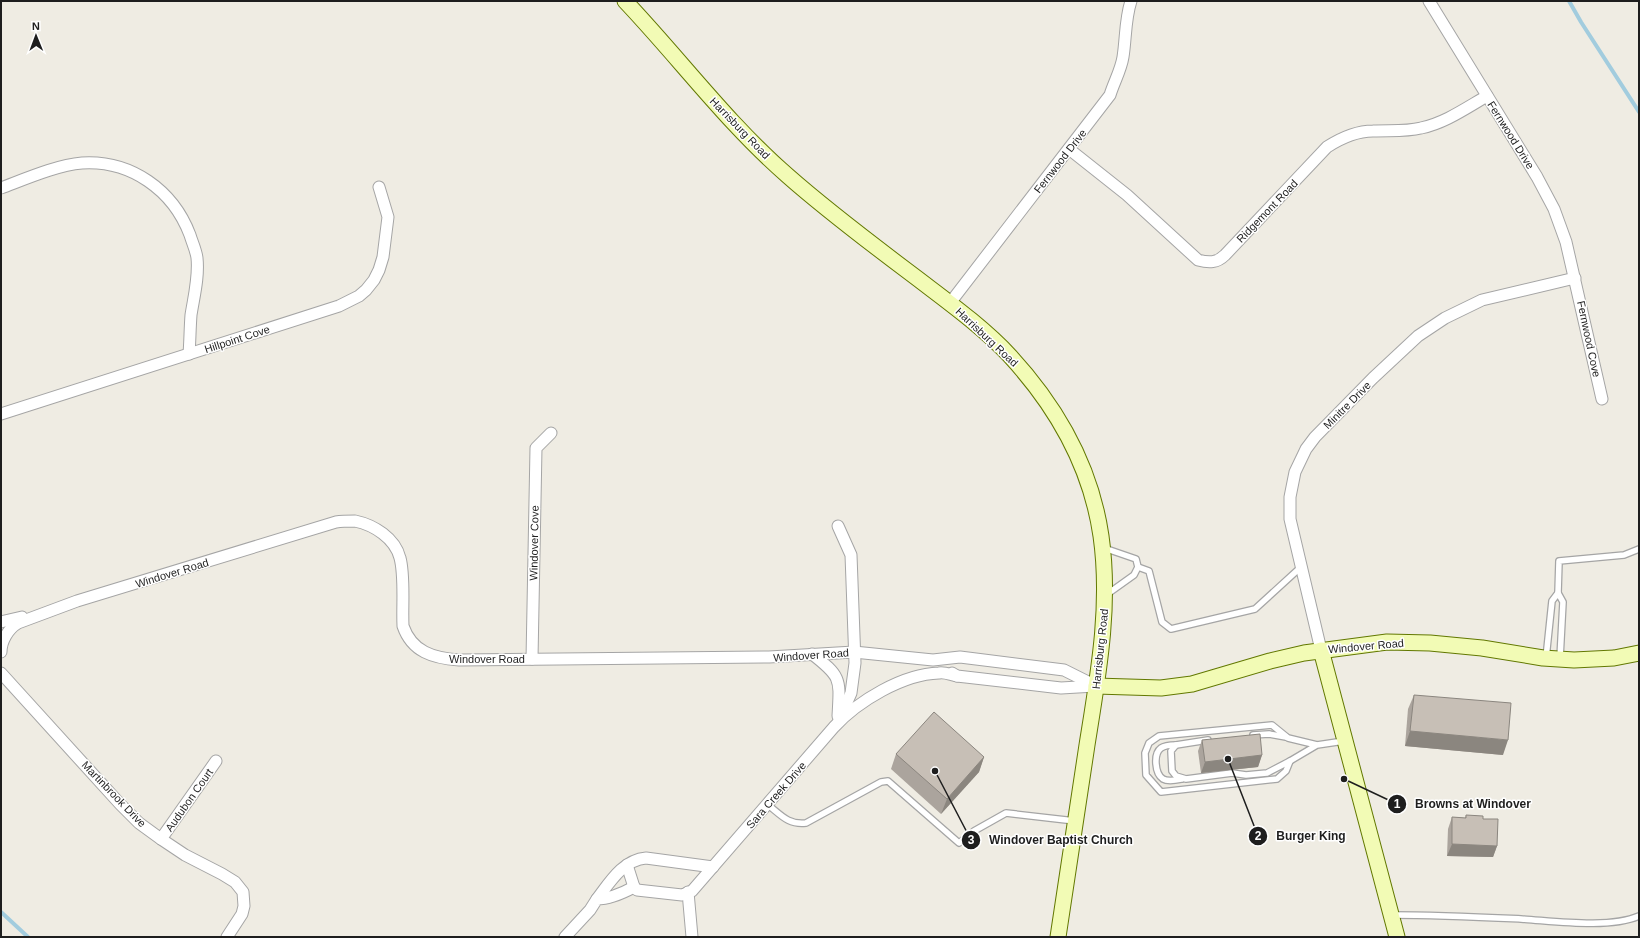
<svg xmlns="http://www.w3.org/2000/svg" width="1640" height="938" font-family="Arial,sans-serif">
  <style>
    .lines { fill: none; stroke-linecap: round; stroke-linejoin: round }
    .stream { stroke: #a2ccde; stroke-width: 4 }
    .lane-casing { stroke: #a5a5a5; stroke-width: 8 }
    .street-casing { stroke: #a5a5a5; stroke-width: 13 }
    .secondary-casing { stroke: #627801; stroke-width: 17 }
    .lane { stroke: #fff; stroke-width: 5.5 }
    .street { stroke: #fff; stroke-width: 11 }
    .secondary { stroke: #f2fbb5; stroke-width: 15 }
    .wall { fill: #aba49d }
    .shaded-wall { fill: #8b867f }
    .building { fill: #c7bfb6; stroke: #8b867f }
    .labels { text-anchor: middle; stroke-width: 3; stroke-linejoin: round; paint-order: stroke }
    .street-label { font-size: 11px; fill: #1e1e1e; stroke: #fff }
    .leader { fill: none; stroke: #1e1e1e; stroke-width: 1.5 }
    .callout-dot { fill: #1e1e1e; stroke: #fff; stroke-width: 1.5 }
    .mark-label { font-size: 12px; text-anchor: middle; font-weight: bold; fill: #fff }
    .callout-label { font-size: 12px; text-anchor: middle; font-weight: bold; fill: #1e1e1e; stroke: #fff; stroke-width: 3; stroke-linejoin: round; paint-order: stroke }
  </style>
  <rect width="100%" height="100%" fill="#efece3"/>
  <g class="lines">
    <g class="stream">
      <polyline points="1569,1 1581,22 1639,112"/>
      <polyline points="1,912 28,937"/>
    </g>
    <g class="lane-casing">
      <g id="lane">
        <polyline points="1104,548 1136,559 1138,567 1134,575 1106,595"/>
        <polyline points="1138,567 1149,571 1162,622 1171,629 1255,609 1301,567"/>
        <polyline points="1558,593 1559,561 1624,555 1639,549"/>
        <polyline points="1546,658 1552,601 1558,593 1563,602 1560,658"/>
        <polyline points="1253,735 1269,734 1286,737"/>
        <polyline points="1208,740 1176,745 1171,751 1172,771 1176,776 1186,779 1232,773 1246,775 1267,773 1290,761"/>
        <path d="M 1176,745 C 1171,745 1165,745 1161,748 C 1153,754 1155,774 1163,779 C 1168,782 1177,780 1182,779"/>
        <polyline points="1317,745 1288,738 1272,725 1159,736 1149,743 1145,753 1146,775 1161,792 1277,779 1286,771 1290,761 1317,745 1344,741"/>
        <path d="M 767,804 C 781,815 788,825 806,823 L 881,782 L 888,781 L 959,843 L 974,831 L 1006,813 L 1075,821"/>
        <path d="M 1393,915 C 1436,915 1478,917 1521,919 C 1554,921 1609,929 1639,916"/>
      </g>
    </g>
    <g class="street-casing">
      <g id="street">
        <polyline points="1429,1 1537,177 1554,209 1566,242 1602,399"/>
        <path d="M 1069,149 L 1127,195 L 1198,260 C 1209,263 1217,263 1225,255 L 1327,147 C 1341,138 1356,131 1373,131 C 1389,130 1405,132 1421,128 C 1445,123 1466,108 1487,96"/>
        <path d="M 1,188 C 25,179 57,165 82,163 C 131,160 173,190 190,235 C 192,242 196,250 197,258 C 199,277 194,296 191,315 C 190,328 190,341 189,354"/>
        <path d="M 950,303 L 1110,95 C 1114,82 1121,70 1123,57 C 1126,38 1125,19 1131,1"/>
        <polyline points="1,414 339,306 359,296 366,290 374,280 379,270 383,257 388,217 379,187"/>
        <polyline points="838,526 851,555 855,663 851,693 839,720"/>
        <polyline points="1,622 22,617"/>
        <polyline points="1321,650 1290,519 1290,497 1295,472 1306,449 1315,437 1373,378 1418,336 1445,318 1482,300 1575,278"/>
        <path d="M 1,652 C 1,641 8,629 18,623 L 77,601 L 336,522 C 342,521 349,521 355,521 C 374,525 395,538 400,558 C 405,576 402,606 403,626 C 412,652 433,658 459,660 L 769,657 L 854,652 L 933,660 L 960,657 L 1064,670 L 1096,686"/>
        <path d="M 812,654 C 842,677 840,679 838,716"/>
        <polyline points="532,659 536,448 551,433"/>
        <polyline points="1,673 120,804 139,823 161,839 185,855 222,874 235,882 243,892 244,906 242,914 227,937"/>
        <polyline points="952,673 957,676 1061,688 1095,686"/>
        <polyline points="161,839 216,761"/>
        <polyline points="627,865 634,887"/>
        <path d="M 634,887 L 637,890 L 682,895 L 692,891 L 834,727 C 858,701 903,674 939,673 C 945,672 951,675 957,676"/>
        <polyline points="688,892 692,937"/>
        <path d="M 597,899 C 610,882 623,860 646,858 L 713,867"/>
        <path d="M 565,937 L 590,910 L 597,899 C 610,899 623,893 634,887"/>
      </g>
    </g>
    <g class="secondary-casing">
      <g id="secondary">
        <path d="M 625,1 C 680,59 728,124 788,176 C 831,214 877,248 922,282 C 951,304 985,329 1010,356 C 1056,406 1091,467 1101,536 C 1111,606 1098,676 1087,745 C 1077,809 1068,873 1058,937"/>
        <polyline points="1321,650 1397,937"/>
        <polyline points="1096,686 1161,688 1192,684 1270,661 1304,653 1387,642 1430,643 1482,648 1543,658 1574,660 1614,658 1639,653"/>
      </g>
    </g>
    <use href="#lane" class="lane"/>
    <use href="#street" class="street"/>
    <use href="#secondary" class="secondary"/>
  </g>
  <g class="wall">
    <polygon points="1414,695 1503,755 1405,746 1408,709"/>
    <polygon points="1202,740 1262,755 1258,767 1201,773 1198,751"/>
    <polygon points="896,754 984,757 979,772 941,814 891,769"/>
    <polygon points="1466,815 1483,819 1497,846 1493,857 1447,856 1448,829 1452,817 1465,818"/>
  </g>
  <g class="shaded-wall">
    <polygon points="1410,731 1508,740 1503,755 1405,746"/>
    <polygon points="1262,755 1258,767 1201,773 1205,762"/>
    <polygon points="984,757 979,772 941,814 947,799"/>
    <polygon points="1452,844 1497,846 1493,857 1447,856"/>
  </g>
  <g class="building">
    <polygon points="1414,695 1511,703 1508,740 1410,731"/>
    <polygon points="934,712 984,757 947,799 896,754"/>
    <polygon points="1260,734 1262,755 1205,762 1202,740"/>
    <polygon points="1466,815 1483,816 1483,819 1498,819 1497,846 1452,844 1452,817 1466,818"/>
  </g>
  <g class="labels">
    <g class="street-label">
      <text transform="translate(740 128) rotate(46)" y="4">Harrisburg Road</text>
      <text transform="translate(1511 135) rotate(58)" y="4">Fernwood Drive</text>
      <text transform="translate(1060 161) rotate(-52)" y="4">Fernwood Drive</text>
      <text transform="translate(1267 211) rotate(-46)" y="4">Ridgemont Road</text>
      <text transform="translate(987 337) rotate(43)" y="4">Harrisburg Road</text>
      <text transform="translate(237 339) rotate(-18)" y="4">Hillpoint Cove</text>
      <text transform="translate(1589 339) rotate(78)" y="4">Fernwood Cove</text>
      <text transform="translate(1347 405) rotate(-45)" y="4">Minitre Drive</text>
      <text transform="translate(534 543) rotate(-89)" y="4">Windover Cove</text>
      <text transform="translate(172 573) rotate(-17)" y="4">Windover Road</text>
      <text transform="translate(1366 646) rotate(-5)" y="4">Windover Road</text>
      <text transform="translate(1100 649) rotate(-84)" y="4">Harrisburg Road</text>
      <text transform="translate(811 655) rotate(-4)" y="4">Windover Road</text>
      <text x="487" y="663">Windover Road</text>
      <text transform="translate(114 794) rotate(46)" y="4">Martinbrook Drive</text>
      <text transform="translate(776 795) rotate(-49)" y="4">Sara Creek Drive</text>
      <text transform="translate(189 800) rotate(-55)" y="4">Audubon Court</text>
    </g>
  </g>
  <path class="leader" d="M1344 779L1397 804M1228 759L1258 836M935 771L971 840"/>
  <g class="callout-dot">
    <circle cx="1344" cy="779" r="4"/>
    <circle cx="1228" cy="759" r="4"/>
    <circle cx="935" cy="771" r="4"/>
    <circle cx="1397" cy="804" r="10"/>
    <circle cx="1258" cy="836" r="10"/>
    <circle cx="971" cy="840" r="10"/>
  </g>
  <g class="mark-label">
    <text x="1397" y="808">1</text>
    <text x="1258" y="840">2</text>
    <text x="971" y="844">3</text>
  </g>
  <g class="callout-label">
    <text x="1473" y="808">Browns at Windover</text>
    <text x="1311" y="840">Burger King</text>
    <text x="1061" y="844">Windover Baptist Church</text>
  </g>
  <rect width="1640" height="938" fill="none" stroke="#1e1e1e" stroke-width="4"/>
  <g transform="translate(36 36) rotate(359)" stroke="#ffffff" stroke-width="3" paint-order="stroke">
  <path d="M0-3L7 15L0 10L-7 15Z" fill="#1e1e1e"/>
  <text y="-6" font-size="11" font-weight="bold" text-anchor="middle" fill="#1e1e1e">N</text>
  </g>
</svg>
